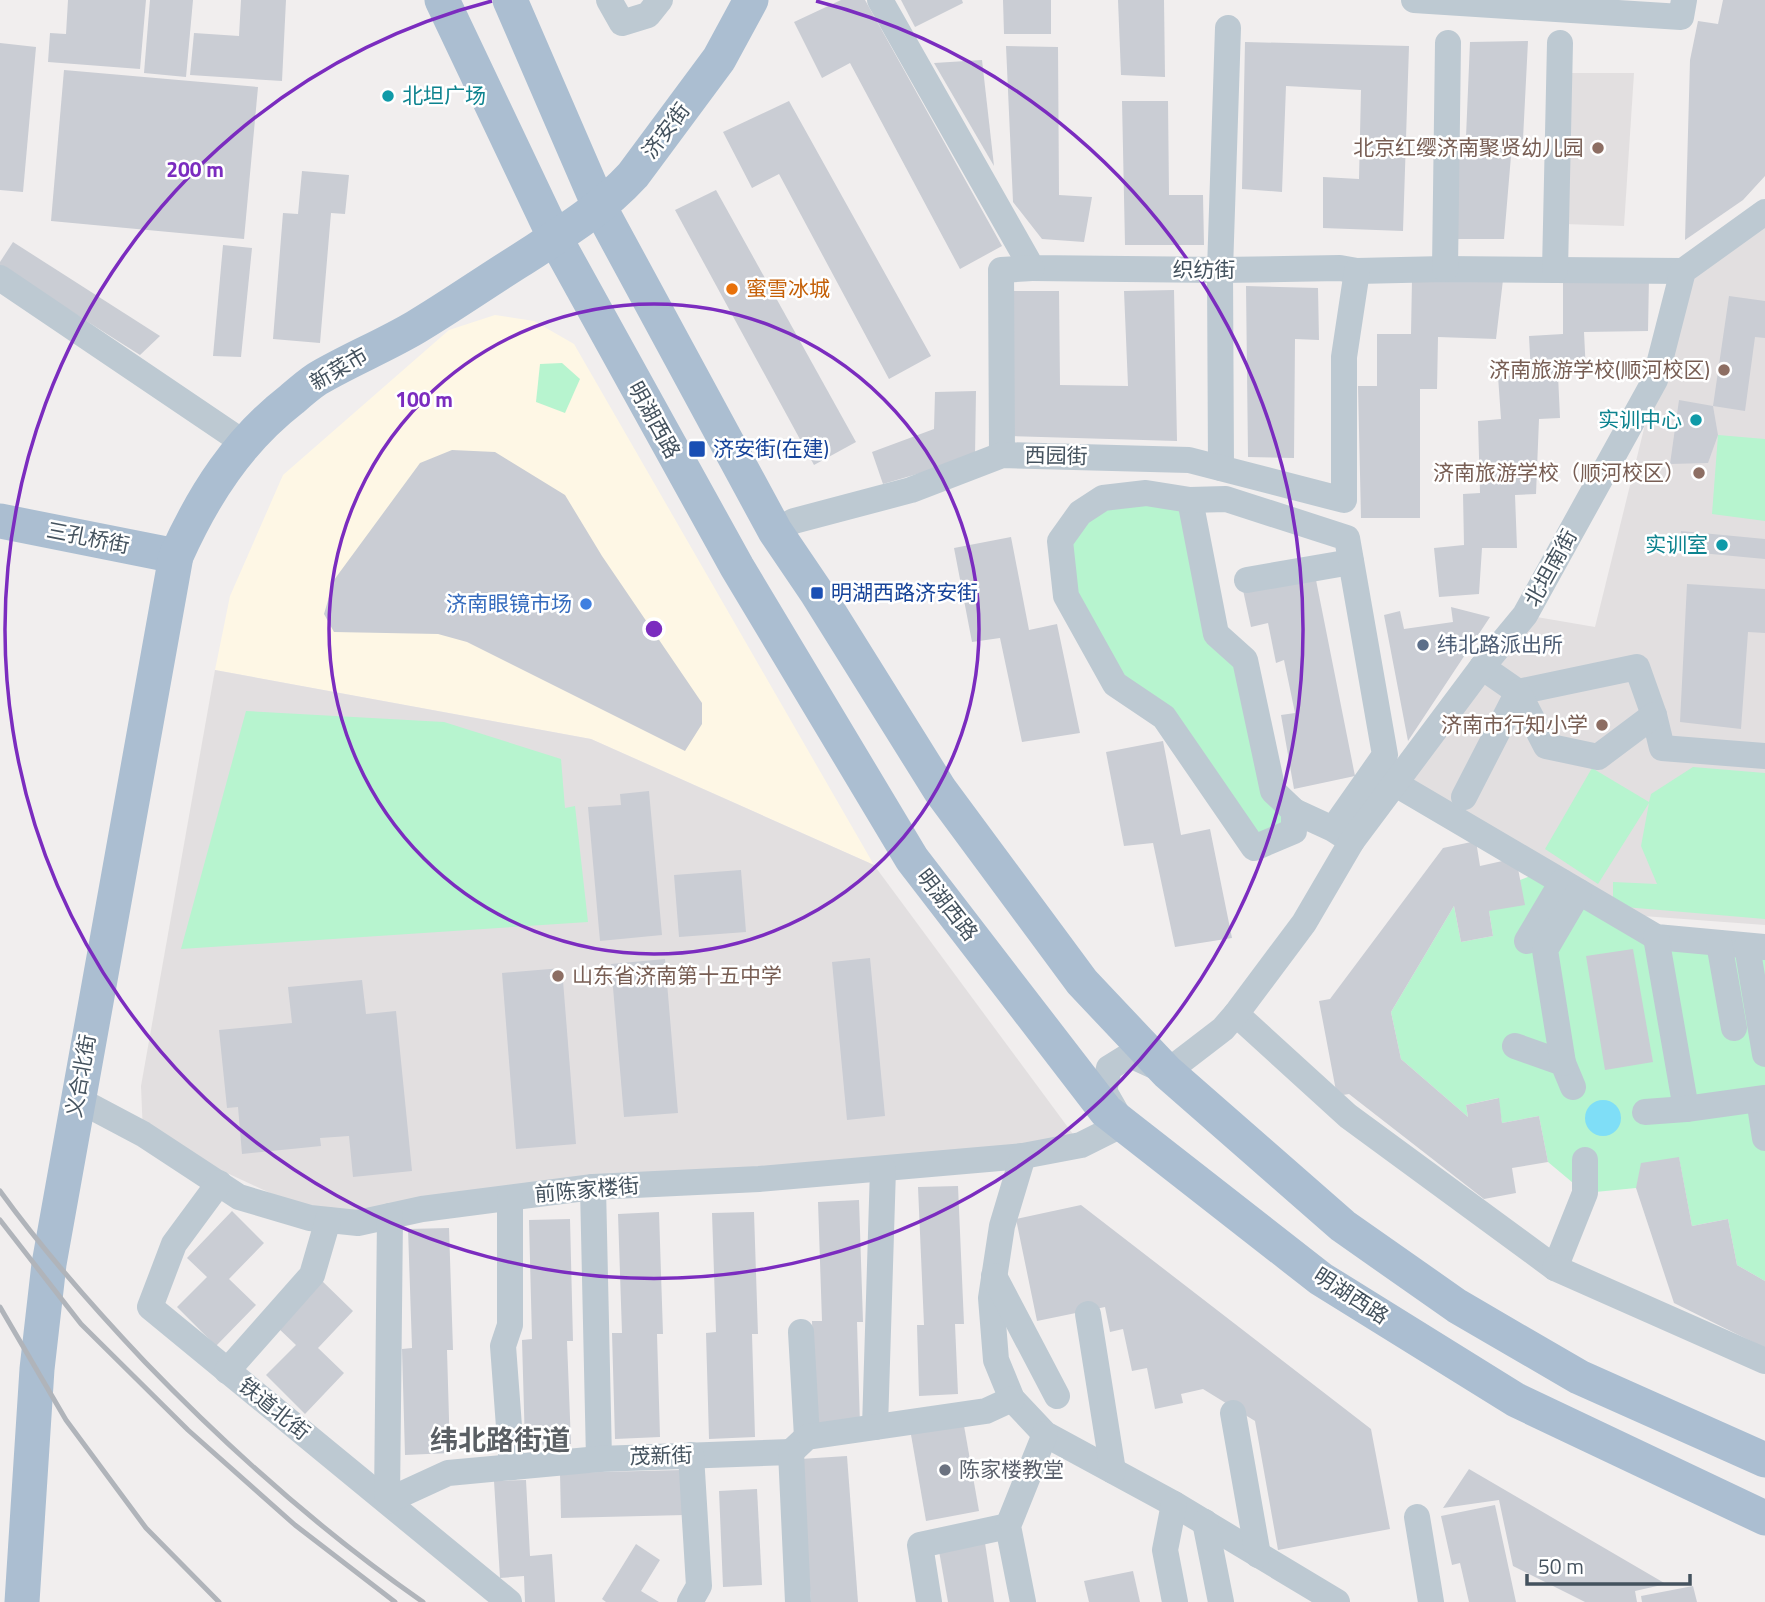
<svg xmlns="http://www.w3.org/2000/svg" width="1765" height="1602" font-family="'Titillium Web','Noto Sans SC',sans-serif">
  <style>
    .commercial { fill: #fef7e5 }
    .education { fill: #e2dfe0 }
    .green { fill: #b7f4cf }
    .water { fill: #7fdef7 }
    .building { fill: #cacdd4 }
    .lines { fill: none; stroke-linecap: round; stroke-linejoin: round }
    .minor { stroke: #bdc9d2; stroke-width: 26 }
    .major { stroke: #abbed1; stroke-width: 35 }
    .rail { stroke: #b0b4ba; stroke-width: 5 }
    .ring { fill: none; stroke: #7b2cbf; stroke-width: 3.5 }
    .culture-dot { fill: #0f9aa8; stroke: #fff; stroke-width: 2.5 }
    .education-dot { fill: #8d6e63; stroke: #fff; stroke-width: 2.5 }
    .food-dot { fill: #e8710a; stroke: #fff; stroke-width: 2.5 }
    .transit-dot { fill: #1a4fb4; stroke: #fff; stroke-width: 2.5 }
    .shop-dot { fill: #3f7fe0; stroke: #fff; stroke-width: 2.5 }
    .service-dot { fill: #5c6f8a; stroke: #fff; stroke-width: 2.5 }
    .worship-dot { fill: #6b7280; stroke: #fff; stroke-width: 2.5 }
    .labels { text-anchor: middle; stroke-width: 5; stroke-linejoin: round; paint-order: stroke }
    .culture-label { font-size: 21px; fill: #0d838f; stroke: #fff; text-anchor: end }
    .street-label { font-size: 21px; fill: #44525e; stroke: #fff }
    .education-label { font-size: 21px; fill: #785e54; stroke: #fff; text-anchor: end }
    .food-label { font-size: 21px; fill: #c56008; stroke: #fff; text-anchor: start }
    .transit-label { font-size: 21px; fill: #164399; stroke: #fff; text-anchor: start }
    .shop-label { font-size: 21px; fill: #366cbe; stroke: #fff; text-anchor: end }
    .service-label { font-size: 21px; fill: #4e5e75; stroke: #fff; text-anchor: start }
    .worship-label { font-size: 21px; fill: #5b616d; stroke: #fff; text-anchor: start }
    .district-label { font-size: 28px; font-weight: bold; fill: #5a5f64; stroke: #fff }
    .centre { fill: #7b2cbf; stroke: #fff; stroke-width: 3.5 }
    .ring-label { font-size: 21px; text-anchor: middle; font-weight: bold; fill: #7b2cbf; stroke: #fff; stroke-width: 5; stroke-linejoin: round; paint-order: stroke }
  </style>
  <rect width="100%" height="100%" fill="#f1eeee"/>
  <polygon class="commercial" points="495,315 534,321 574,344 874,865 591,739 215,670 230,596 283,475 449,330"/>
  <g class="education">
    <polygon points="1568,73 1634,73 1624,226 1564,224"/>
    <polygon points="1765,212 1765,925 1643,916 1394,783 1525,615 1595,627 1683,271"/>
    <polygon points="215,670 591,739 874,865 1081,1145 328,1220 143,1134 141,1086"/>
  </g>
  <g class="green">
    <polygon points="562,363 580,379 565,413 536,402 540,364"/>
    <polygon points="1718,435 1765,439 1765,521 1712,514"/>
    <polygon points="1190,500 1216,634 1245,660 1273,791 1294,811 1254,848 1215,790 1115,684 1066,596 1060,541 1080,513"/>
    <polygon points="246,711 444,722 561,759 565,808 575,806 588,922 181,949"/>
    <polygon points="1693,767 1765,773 1765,919 1613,906 1613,882 1657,884 1641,846 1649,803 1598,884 1545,849 1592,768 1649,802 1651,794"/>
    <polygon points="1543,871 1656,937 1765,947 1765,1281 1737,1265 1728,1219 1692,1226 1679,1158 1636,1188 1585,1193 1548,1162 1539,1116 1502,1123 1498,1098 1466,1105 1468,1117 1401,1059 1391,1012 1454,906 1461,942 1493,936 1489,911 1520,880"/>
  </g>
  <circle class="water" cx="1603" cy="1118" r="18"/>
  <g class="building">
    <polygon points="68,0 146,0 140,69 48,62 50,33 66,34"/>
    <polygon points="150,0 193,0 186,77 144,73"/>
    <polygon points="241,0 286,0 282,81 190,75 194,33 239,36"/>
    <polygon points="841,0 865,0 1002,246 960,269 850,63 822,78 794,22"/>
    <polygon points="901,0 962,0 963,3 915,27"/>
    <polygon points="1003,0 1051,0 1051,34 1004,34"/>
    <polygon points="1118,0 1164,0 1165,77 1121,75"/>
    <polygon points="1723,0 1765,0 1765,176 1743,200 1685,240 1690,60 1698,21 1718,24"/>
    <polygon points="1528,41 1523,139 1512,144 1504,239 1452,239 1454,148 1466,137 1470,42"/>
    <polygon points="1245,42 1409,46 1403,231 1323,228 1323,177 1359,179 1361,90 1286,86 1282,192 1242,189"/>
    <polygon points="0,43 36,47 23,192 0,190"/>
    <polygon points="1006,46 1058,47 1059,195 1092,197 1084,242 1042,239 1013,202"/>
    <polygon points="982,60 994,166 934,63"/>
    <polygon points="64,70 258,87 244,239 51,221"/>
    <polygon points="789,101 931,356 889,379 779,174 752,188 723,132"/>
    <polygon points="1122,101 1168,101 1169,195 1203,195 1204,245 1125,245"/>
    <polygon points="302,171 349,175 345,214 331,213 320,343 273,339 283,213 298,214"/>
    <polygon points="716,190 856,442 814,465 675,210"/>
    <polygon points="13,242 160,336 140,355 0,266 0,262"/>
    <polygon points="223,245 252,248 241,357 213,356"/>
    <polygon points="1649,277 1648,331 1584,332 1586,373 1558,375 1560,418 1539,419 1536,494 1515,495 1517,548 1482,548 1479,594 1439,597 1434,548 1464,545 1463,494 1480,493 1478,421 1501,419 1498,376 1531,375 1529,336 1563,334 1563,280"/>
    <polygon points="1412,279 1503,280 1496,339 1438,337 1437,389 1420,389 1420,518 1361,518 1358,386 1377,386 1377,334 1411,334"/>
    <polygon points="1246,286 1318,288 1319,340 1295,339 1294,458 1248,457"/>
    <polygon points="1174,290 1177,441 1011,436 1007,291 1059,291 1060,385 1128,386 1124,291"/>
    <polygon points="1729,296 1765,301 1765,338 1755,337 1745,411 1713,406"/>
    <polygon points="976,391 975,457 883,484 872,452 934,429 935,392"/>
    <polygon points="1679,400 1713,406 1718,435 1708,463 1670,464"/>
    <polygon points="452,450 495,452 565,495 602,556 702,703 702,724 685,751 467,642 438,634 334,632 324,614 334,580 420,463"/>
    <polygon points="1681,531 1765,539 1765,559 1679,551"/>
    <polygon points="1011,537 1029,630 1057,624 1080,733 1022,742 1000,638 972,642 954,548"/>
    <polygon points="1315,575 1355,776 1294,789 1281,715 1295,713 1284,660 1276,663 1268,623 1251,627 1243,590"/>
    <polygon points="1687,584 1765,589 1765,633 1748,632 1741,729 1680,722"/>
    <polygon points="1451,607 1490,617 1408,741 1384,615 1400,611 1404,629 1453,622"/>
    <polygon points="1163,741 1181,835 1210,829 1232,938 1175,947 1153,843 1124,846 1106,752"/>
    <polygon points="649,791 662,935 600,941 588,807 621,805 620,794"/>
    <polygon points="1476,841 1480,866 1516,858 1525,905 1489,911 1493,936 1461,942 1454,906 1391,1012 1401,1059 1468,1117 1466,1105 1499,1098 1502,1123 1539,1116 1548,1162 1512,1168 1516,1193 1484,1199 1349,1094 1337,1096 1319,1001 1330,999 1443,848"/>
    <polygon points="741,870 746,932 679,937 674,875"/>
    <polygon points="1633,949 1653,1062 1605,1070 1586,956"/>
    <polygon points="870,958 885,1116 847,1120 832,962"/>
    <polygon points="665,959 678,1113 624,1117 611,964"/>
    <polygon points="562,968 576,1144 516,1149 502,973"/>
    <polygon points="362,980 366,1014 396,1011 412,1171 353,1177 349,1136 320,1138 321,1146 242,1154 238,1107 227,1108 219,1030 292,1023 288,987"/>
    <polygon points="1679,1157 1692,1226 1728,1219 1737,1265 1765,1281 1765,1348 1674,1303 1636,1188 1641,1163"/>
    <polygon points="958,1186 964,1324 955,1324 958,1394 919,1396 917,1325 924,1325 918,1187"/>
    <polygon points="859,1200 863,1322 857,1322 860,1425 815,1427 812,1321 822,1321 818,1202"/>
    <polygon points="1081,1205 1371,1429 1390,1529 1278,1550 1255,1421 1203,1389 1181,1394 1183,1403 1155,1409 1147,1368 1132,1371 1123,1329 1110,1332 1105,1307 1037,1321 1016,1219"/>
    <polygon points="232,1211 264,1243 229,1279 256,1305 216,1346 177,1307 207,1277 187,1258"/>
    <polygon points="659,1212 663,1334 657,1334 660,1437 615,1439 612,1333 622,1333 618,1214"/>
    <polygon points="754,1212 758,1334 752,1334 755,1437 709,1439 706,1333 716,1332 712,1213"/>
    <polygon points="570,1219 573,1341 567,1341 571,1444 525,1445 522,1340 532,1339 529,1220"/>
    <polygon points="449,1228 453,1350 447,1350 450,1453 405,1455 402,1349 412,1348 408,1229"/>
    <polygon points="321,1280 353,1311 318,1348 344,1373 305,1414 266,1375 296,1345 276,1326"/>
    <polygon points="963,1420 979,1511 926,1521 910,1429"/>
    <polygon points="847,1456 858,1602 811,1602 800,1459"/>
    <polygon points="1469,1469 1666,1584 1635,1591 1637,1602 1585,1602 1513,1566 1499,1500 1443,1508"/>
    <polygon points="683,1470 685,1515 561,1518 560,1473"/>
    <polygon points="526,1480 530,1556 552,1554 555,1602 525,1602 524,1576 500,1578 494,1481"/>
    <polygon points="757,1489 762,1585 723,1587 719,1491"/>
    <polygon points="1495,1505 1516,1602 1469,1602 1460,1563 1452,1565 1441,1516"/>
    <polygon points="985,1543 994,1602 948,1602 939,1551"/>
    <polygon points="636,1544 660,1560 641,1591 659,1602 606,1602 602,1599"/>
    <polygon points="1133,1571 1140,1602 1089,1602 1084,1581"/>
    <polygon points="1693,1586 1697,1602 1642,1602 1641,1596"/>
  </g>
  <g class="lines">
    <g class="minor">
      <polyline points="609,0 622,23 648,15 660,0"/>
      <polyline points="880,0 1032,268 1220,270 1340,268 1357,271 1445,269 1683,271"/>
      <polyline points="1414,0 1681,17 1684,0"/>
      <polyline points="1445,269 1448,43"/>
      <polyline points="1555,270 1560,43"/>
      <polyline points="0,278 244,443"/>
      <polyline points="1002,455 1001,270 1032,268"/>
      <polyline points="1221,468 1220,270 1228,28"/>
      <polyline points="1190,500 1216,634 1245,660 1273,791 1294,811"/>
      <polyline points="775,531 794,521 911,490 1002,455 1189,460 1344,500 1344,357 1357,271"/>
      <polyline points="1247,580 1351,562"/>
      <polyline points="1482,667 1518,692 1637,667 1654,715 1662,748 1765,756"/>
      <polyline points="1394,783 1656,937 1765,947"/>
      <polyline points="1464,797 1518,692 1546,746 1598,757 1654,715"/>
      <polyline points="1333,829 1385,755 1347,538 1226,499 1190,500 1146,493 1103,498 1080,513 1060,541 1066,596 1115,684 1164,717 1254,848 1294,831 1294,811 1333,829 1352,841"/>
      <polyline points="1656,937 1686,1109"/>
      <polyline points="1527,941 1562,882"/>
      <polyline points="1719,943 1734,1028"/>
      <polyline points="1747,946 1765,1054"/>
      <polyline points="1236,1014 1348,1116 1555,1268 1585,1193 1585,1160"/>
      <polyline points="1515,1046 1563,1063 1573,1087"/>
      <polyline points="1563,1063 1545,950 1579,892"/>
      <polyline points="77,1099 143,1134 239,1197 310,1218 358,1223 422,1209 593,1187 759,1179 1023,1156 1081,1145 1123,1124 1104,1091 1109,1068 1130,1055 1167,1072 1223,1029 1236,1014 1304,923 1352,841 1482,667 1525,615 1655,380 1683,271 1765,212"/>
      <polyline points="1759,1099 1765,1138"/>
      <polyline points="1645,1112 1686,1109 1765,1098"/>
      <polyline points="1023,1156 1002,1226 991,1298 996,1360 1012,1399 1045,1434 1174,1504 1337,1602"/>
      <polyline points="219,1183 174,1244 150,1307 509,1602"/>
      <polyline points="593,1187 599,1459"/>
      <polyline points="510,1198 510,1325 503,1346 512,1467"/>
      <polyline points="390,1216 387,1501 448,1473 599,1459 791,1452"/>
      <polyline points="1555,1268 1765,1361"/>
      <polyline points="994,1276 1057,1396"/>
      <polyline points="1088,1314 1113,1471"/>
      <polyline points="801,1332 807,1437"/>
      <polyline points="227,1371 312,1275 328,1220"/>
      <polyline points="1233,1413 1258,1555"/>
      <polyline points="875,1427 883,1169"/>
      <polyline points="791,1452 807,1437 986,1411 1012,1399"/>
      <polyline points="791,1452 798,1602"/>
      <polyline points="1174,1504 1165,1550 1175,1602"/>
      <polyline points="1417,1517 1431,1602"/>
      <polyline points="1205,1522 1221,1602"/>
      <polyline points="690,1602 699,1586 691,1455"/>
      <polyline points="929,1602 920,1545 1008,1526"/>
      <polyline points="1023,1602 1008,1526 1045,1434"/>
    </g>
    <g class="major">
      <polyline points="442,0 555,238 737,567 912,859 1106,1111 1321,1279 1516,1400 1765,1518"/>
      <polyline points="510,0 600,208 775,531 817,593 940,790 1082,982 1167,1072 1343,1226 1457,1306 1579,1377 1765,1460"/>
      <polyline points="0,521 176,556"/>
      <path d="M 22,1602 L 37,1369 L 49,1264 L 176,556 C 204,494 238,441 292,399 C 300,392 308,385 317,379 C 349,360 384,346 416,327 C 451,306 484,283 519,261 C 559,235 600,211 633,175 L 719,59 L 751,0"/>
    </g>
    <g class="rail">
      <path d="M 0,1191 C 44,1252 94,1308 145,1362 C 230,1450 322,1532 423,1602"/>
      <polyline points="0,1220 81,1324 188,1430 295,1525 395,1602"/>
      <polyline points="0,1307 66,1420 146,1528 219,1602"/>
    </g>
  </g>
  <g class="ring">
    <circle cx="654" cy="629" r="325"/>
    <path d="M816 1A649 649 0 1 1 492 1"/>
  </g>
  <g class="culture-dot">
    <circle cx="388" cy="96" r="7"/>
    <circle cx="1696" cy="420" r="7"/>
    <circle cx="1722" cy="545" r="7"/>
  </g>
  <g class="education-dot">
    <circle cx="1598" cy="148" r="7"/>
    <circle cx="1724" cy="370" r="7"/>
    <circle cx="1699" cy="473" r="7"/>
    <circle cx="1602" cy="725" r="7"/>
    <circle cx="558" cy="976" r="7"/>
  </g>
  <circle class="food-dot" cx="732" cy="289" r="7"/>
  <g class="transit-dot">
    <rect x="688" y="440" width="18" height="18" rx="3.5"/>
    <rect x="810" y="586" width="14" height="14" rx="3.5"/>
  </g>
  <circle class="shop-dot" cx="586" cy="604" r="7"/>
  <circle class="service-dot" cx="1423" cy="645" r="7"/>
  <circle class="worship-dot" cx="945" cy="1470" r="7"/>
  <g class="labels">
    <g class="culture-label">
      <text x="402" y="103" text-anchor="start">北坦广场</text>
      <text x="1682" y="427">实训中心</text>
      <text x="1708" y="552">实训室</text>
    </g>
    <g class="street-label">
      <text transform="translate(666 131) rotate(-53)" y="7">济安街</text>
      <text x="1204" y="277">织纺街</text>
      <text transform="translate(339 369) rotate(-30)" y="7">新菜市</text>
      <text transform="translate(654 420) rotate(61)" y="7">明湖西路</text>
      <text transform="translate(1056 456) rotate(1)" y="7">西园街</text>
      <text transform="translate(88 538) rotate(11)" y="7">三孔桥街</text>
      <text transform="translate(1551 568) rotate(-61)" y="7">北坦南街</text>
      <text transform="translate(947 905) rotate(52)" y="7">明湖西路</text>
      <text transform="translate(81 1076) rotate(-80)" y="7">义合北街</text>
      <text transform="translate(587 1190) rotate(-5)" y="7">前陈家楼街</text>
      <text transform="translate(1351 1296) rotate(33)" y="7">明湖西路</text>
      <text transform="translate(274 1409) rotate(39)" y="7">铁道北街</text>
      <text transform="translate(661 1456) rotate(-2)" y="7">茂新街</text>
    </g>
    <g class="education-label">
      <text x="1584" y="155">北京红缨济南聚贤幼儿园</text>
      <text x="1710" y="377">济南旅游学校(顺河校区)</text>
      <text x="1685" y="480">济南旅游学校（顺河校区）</text>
      <text x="1588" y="732">济南市行知小学</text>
      <text x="572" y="983" text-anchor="start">山东省济南第十五中学</text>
    </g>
    <g class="food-label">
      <text x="746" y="296">蜜雪冰城</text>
    </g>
    <g class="transit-label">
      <text x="713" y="456">济安街(在建)</text>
      <text x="831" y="600">明湖西路济安街</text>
    </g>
    <g class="shop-label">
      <text x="572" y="611">济南眼镜市场</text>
    </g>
    <g class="service-label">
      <text x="1437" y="652">纬北路派出所</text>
    </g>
    <g class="worship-label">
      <text x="959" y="1477">陈家楼教堂</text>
    </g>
    <g class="district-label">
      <text x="500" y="1450">纬北路街道</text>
    </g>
  </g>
  <circle cx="654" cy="629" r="10" class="centre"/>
  <g class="ring-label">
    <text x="195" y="177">200 m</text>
    <text x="424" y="407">100 m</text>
  </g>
  <path d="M1527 1574v10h163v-10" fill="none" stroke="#44525e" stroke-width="3.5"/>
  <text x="1538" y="1574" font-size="21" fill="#44525e" stroke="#ffffff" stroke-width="5" paint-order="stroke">50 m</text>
</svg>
